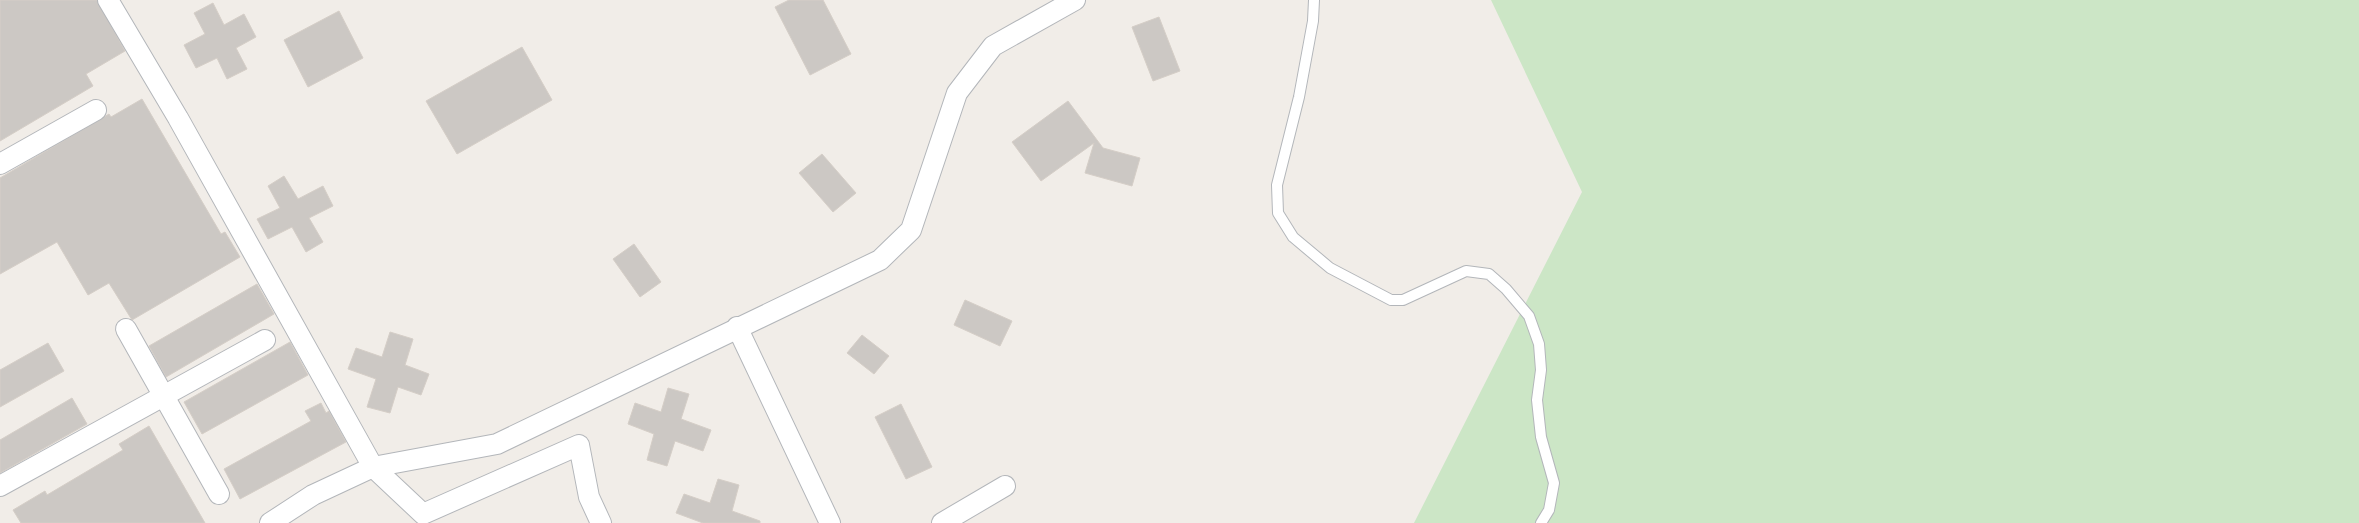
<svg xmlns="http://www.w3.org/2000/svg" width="2359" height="523" font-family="'Archivo Narrow',sans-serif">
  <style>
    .green { fill: #cce6c6 }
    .building { fill: #ccc8c4; stroke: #d5cec7 }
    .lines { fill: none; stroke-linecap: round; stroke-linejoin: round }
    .service-casing { stroke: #b3b6ba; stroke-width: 12 }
    .minor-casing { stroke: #b3b6ba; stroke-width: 22 }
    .service { stroke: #fff; stroke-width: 10 }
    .minor { stroke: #fff; stroke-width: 20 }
  </style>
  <rect width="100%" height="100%" fill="#f1ede8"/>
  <polygon class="green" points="1491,0 2359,0 2359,523 1414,523 1582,192"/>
  <g class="building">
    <polygon points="0,0 97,0 125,51 86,74 93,86 0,141"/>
    <polygon points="789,0 823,0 851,54 810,75 775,7"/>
    <polygon points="213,3 224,25 244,14 256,37 236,48 247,69 227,79 217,58 196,68 184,45 205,34 194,13"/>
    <polygon points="339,11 363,58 308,87 284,40"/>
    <polygon points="1159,17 1180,71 1153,81 1132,27"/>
    <polygon points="522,47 552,100 457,154 426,101"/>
    <polygon points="142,99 221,234 225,232 240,257 132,320 109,283 88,295 57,242 0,274 0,178 109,114 111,117"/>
    <polygon points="1068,101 1103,148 1140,158 1132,186 1085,173 1094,143 1041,181 1012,142"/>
    <polygon points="822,154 856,193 833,212 799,173"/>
    <polygon points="284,176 298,199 323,186 333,206 309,218 323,242 306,252 292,227 268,239 257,219 280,208 268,186"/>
    <polygon points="634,244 661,282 640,297 613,259"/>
    <polygon points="257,284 274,314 166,377 149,346"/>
    <polygon points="965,300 1012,321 1000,346 954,325"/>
    <polygon points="390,332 413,339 405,365 429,374 421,395 398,387 390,413 367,407 376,379 348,369 356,348 382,357"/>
    <polygon points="862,335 889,356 874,374 847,353"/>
    <polygon points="290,342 308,375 202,434 184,402"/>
    <polygon points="48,343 64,371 0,407 0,370"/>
    <polygon points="668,388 689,394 681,419 711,430 703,451 675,441 667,466 647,460 654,434 628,424 635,403 661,412"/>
    <polygon points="72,398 87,424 0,473 0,440"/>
    <polygon points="321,403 326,413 329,411 346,442 240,499 224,469 311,421 305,411"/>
    <polygon points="901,404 932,467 906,479 875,417"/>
    <polygon points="149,426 205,523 21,523 13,510 45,491 47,495 123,450 119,444"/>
    <polygon points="718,479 739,485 732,511 760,521 760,523 703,523 676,513 684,494 710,503"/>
  </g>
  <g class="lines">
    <g class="service-casing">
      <polyline id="service" points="1314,0 1313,21 1299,97 1277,185 1278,213 1293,237 1330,268 1391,300 1403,300 1466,271 1489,274 1506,289 1529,316 1539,344 1541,370 1537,400 1541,437 1554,483 1549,510 1541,523"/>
    </g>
    <g class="minor-casing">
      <g id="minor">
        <polyline points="108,0 178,118 373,467 423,514 579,445 589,497 601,523"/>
        <polyline points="0,164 96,110"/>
        <polyline points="737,327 830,523"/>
        <polyline points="126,329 219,494"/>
        <polyline points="0,486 265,340"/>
        <polyline points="270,523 313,495 373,467 497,444 880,260 911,230 957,93 993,46 1075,0"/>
        <polyline points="942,523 1005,486"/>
      </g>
    </g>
    <use href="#service" class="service"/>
    <use href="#minor" class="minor"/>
  </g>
</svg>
